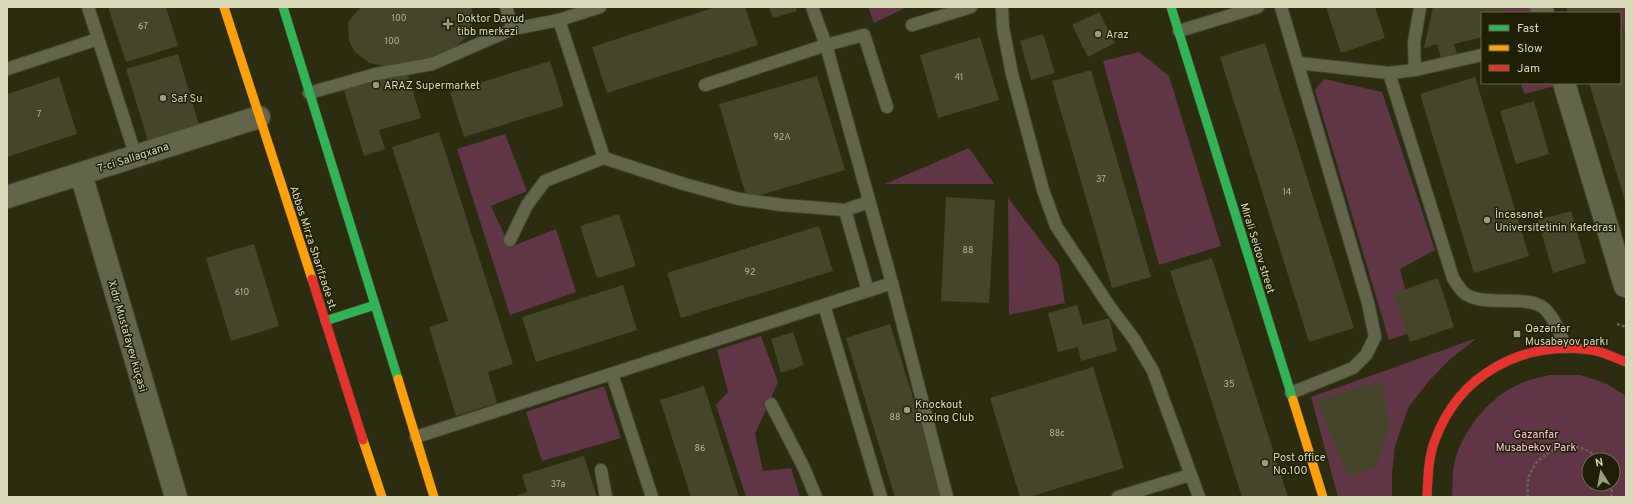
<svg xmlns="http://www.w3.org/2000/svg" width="1633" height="504" font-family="Overpass,sans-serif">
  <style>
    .green { fill: #603647; fill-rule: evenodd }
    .building { fill: #45452c }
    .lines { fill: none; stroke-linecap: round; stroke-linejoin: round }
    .lane-casing { stroke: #474833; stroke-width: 14 }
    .street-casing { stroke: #474833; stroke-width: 24 }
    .fast-casing { stroke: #474833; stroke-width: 10 }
    .slow-casing { stroke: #474833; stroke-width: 10 }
    .jam-casing { stroke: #474833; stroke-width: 10 }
    .path { stroke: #63644f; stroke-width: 2.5; stroke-dasharray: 3 2; stroke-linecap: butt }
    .lane { stroke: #63644c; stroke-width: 12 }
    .street { stroke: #63644c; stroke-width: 22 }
    .fast { stroke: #30b455; stroke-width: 9 }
    .slow { stroke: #ff9f0a; stroke-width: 9 }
    .jam { stroke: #e5322d; stroke-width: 9 }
    .poi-dot { fill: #9b9c7e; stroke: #1e1f05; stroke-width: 1.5 }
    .labels { text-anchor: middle; stroke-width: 3; stroke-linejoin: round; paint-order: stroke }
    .number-label { font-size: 9px; fill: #b2b496 }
    .poi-label { font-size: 11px; fill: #d7d9b9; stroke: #1e1f05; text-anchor: start }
    .street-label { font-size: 11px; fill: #d7d9b9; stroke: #1e1f05 }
    .park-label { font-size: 11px; fill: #ffc3de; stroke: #1e1f05 }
  </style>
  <rect width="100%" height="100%" fill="#2c2c11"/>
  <g class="green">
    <polygon points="868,7 907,7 874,23"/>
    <polygon points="1502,7 1531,7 1533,13 1503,13"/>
    <polygon points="1616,7 1626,7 1626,40 1620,20 1620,13 1618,13"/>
    <polygon points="1139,52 1169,76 1221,246 1159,265 1103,61"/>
    <polygon points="1324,79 1382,92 1435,250 1400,269 1415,331 1389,340 1315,90"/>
    <polygon points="1521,83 1554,83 1555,86 1524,94"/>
    <polygon points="505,134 527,191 491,206 510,247 556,229 576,292 510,315 457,149"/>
    <polygon points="969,148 994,184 885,184"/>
    <polygon points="1008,198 1059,265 1065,303 1009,315"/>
    <polygon points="761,336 778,382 755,434 763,471 791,468 800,497 746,497 716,405 728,392 717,350"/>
    <polygon points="1477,338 1449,360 1429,381 1408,408 1395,446 1392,474 1392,497 1338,497 1311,397"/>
    <path d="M 1549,375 L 1580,375 L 1605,383 L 1626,396 L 1626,497 L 1452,497 C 1453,485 1452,471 1455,460 C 1464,428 1491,395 1522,383 C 1530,379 1540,378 1549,375 ZM 1589,460 L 1613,460 L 1613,484 L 1589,484 Z"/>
    <polygon points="604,386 621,438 542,461 526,412"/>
  </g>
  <g class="building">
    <polygon points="108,7 166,7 178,46 126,62"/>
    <polygon points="361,7 471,7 474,18 469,35 448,53 423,63 395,68 369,63 355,52 349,41 348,22"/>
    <polygon points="716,7 745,7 758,45 607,93 592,47"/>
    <polygon points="769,7 796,7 797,11 773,18"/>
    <polygon points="1326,7 1375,7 1385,38 1341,53"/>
    <polygon points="1433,7 1502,7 1503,13 1482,13 1482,37 1454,44 1457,55 1441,58 1437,44 1424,48"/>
    <polygon points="1566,7 1616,7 1618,13 1568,13"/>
    <polygon points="1099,12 1115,43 1088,57 1072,25"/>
    <polygon points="1620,22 1626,40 1626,204 1589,83 1620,83"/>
    <polygon points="1043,34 1055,73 1031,80 1020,41"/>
    <polygon points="980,37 999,100 938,118 920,55"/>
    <polygon points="1265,43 1354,328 1309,342 1220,57"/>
    <polygon points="178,54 200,128 149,144 126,69"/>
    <polygon points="550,61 564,106 464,137 450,92"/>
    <polygon points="1091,70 1151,277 1112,288 1052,81"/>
    <polygon points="408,75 421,118 379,130 385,149 364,156 343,87"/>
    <polygon points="817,76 845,170 747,199 719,104"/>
    <polygon points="59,77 77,134 7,157 7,94"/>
    <polygon points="1475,77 1529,256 1474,273 1420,94"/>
    <polygon points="1534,101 1549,154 1516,164 1500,111"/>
    <polygon points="439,132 513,364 488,372 497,403 456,416 429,327 448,321 392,147"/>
    <polygon points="946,197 995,200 989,303 941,301"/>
    <polygon points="1571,211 1586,263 1553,273 1538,220"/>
    <polygon points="619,214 636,266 597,278 580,226"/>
    <polygon points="819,226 833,271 681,318 667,273"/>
    <polygon points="254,244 279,326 231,341 206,258"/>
    <polygon points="1212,258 1288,497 1242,497 1170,271"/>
    <polygon points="1438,278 1454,327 1410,342 1394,293"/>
    <polygon points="623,285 637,330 536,362 522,317"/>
    <polygon points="1077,305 1083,325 1109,318 1117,351 1081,361 1078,347 1058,352 1048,313"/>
    <polygon points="890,324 944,497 895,497 846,338"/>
    <polygon points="793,332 804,365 781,373 771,339"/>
    <polygon points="1093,367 1124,468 1029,497 1020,497 990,398"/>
    <polygon points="1381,381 1390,425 1376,468 1348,476 1316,400"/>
    <polygon points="704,386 739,497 691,497 660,400"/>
    <polygon points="584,456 597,497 513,497 527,492 522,475"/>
  </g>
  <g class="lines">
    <g class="lane-casing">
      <g id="lane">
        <polyline points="88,7 136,157"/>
        <polyline points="506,7 513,29 559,20 600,7"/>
        <polyline points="812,7 826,45 892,283 947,497"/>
        <polyline points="1002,7 1003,28 1012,74 1043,190 1056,226 1110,307 1134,339 1153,371 1199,497"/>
        <polyline points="1281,7 1368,303 1375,337 1366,355 1353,368 1291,393"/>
        <polyline points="559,20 604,158"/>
        <polyline points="912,25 971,7"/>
        <polyline points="1179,31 1258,7"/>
        <path d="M 1298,63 L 1389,73 L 1453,278 C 1457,284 1461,292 1467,295 C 1488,307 1529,294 1545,309 C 1555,319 1560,334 1566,347"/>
        <polyline points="7,69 98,39"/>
        <polyline points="1415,70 1414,43 1420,7"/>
        <polyline points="1389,73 1415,70 1482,55"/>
        <polyline points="705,85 826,45 864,35 887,107"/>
        <polyline points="309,93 376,74 432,64 513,29"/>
        <polyline points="510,240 527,205 545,181 604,158 684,184 739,199 782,205 845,210"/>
        <polyline points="868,291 845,210 869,202"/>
        <polyline points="824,305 881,497"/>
        <polyline points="612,374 652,497"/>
        <polyline points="771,404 803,466 816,497"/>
        <polyline points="416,437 892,283"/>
        <polyline points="601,470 606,497"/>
        <polyline points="1118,497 1190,475"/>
      </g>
    </g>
    <g class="street-casing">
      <g id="street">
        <polyline points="1541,7 1543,13"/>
        <polyline points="1564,83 1625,286"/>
        <polyline points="81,174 176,497"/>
        <polyline points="7,197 259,117"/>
      </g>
    </g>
    <g class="fast-casing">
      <g id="fast">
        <polyline points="283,7 398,379"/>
        <polyline points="1171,7 1293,400"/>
        <polyline points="325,321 375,305"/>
      </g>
    </g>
    <g class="slow-casing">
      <g id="slow">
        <polyline points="224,7 312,279"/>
        <polyline points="398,379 434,497"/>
        <polyline points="1293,400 1323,497"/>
        <polyline points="363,440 382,497"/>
      </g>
    </g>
    <g class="jam-casing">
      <g id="jam">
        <polyline points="312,279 363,440"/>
        <path d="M 1427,497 C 1428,478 1428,458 1435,440 C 1459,374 1523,340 1592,350 C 1604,352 1615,358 1626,362"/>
      </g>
    </g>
    <g class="path">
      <polyline points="1617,324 1626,327"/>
      <path d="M 1528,497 C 1527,488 1527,478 1532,470 C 1542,450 1571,440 1590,452 C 1594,454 1597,457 1600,460"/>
      <polyline points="1611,497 1612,493 1611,484"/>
    </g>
    <use href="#lane" class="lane"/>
    <use href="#street" class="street"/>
    <use href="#fast" class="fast"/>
    <use href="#slow" class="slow"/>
    <use href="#jam" class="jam"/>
  </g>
  <g class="poi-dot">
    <path d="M446 18h4v4h4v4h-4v4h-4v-4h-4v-4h4z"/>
    <circle cx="1098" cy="34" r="4"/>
    <circle cx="376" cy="85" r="4"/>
    <circle cx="163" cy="98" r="4"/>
    <circle cx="1487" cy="220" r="4"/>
    <rect x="1513" y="330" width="8" height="8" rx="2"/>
    <circle cx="907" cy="410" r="4"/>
    <circle cx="1265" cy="463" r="4"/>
  </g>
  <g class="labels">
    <g class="number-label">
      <text x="399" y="21">100</text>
      <text x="143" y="29">67</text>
      <text x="392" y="44">100</text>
      <text x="959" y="80">41</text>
      <text x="39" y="117">7</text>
      <text x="782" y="140">92A</text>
      <text x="1101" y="182">37</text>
      <text x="1287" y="195">14</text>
      <text x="968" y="253">88</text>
      <text x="750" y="275">92</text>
      <text x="242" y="295">610</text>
      <text x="1229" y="387">35</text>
      <text x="895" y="420">88</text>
      <text x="1057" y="436">88c</text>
      <text x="700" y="451">86</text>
      <text x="558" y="487">37a</text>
    </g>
    <g class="poi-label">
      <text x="457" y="22">Doktor Davud<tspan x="457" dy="13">tibb merkezi</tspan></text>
      <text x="1106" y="38">Araz</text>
      <text x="384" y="89">ARAZ Supermarket</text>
      <text x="171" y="102">Saf Su</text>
      <text x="1495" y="218">İncəsənət<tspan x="1495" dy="13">Universitetinin Kafedrası</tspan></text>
      <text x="1525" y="332">Qəzənfər<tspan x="1525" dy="13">Musabəyov parkı</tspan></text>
      <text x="915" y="408">Knockout<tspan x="915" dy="13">Boxing Club</tspan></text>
      <text x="1273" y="461">Post office<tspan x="1273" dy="13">No.100</tspan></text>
    </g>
    <g class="street-label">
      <text transform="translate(133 157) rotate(-18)" y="4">7-ci Sallaqxana</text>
      <text transform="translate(314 248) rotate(72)" y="4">Abbas Mirza Sharifzade st.</text>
      <text transform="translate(1258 248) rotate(73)" y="4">Mirali Seidov street</text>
      <text transform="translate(128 336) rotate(74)" y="4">Xıdır Mustafayev küçəsi</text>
    </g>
    <g class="park-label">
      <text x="1536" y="438">Gazanfar<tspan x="1536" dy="13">Musabekov Park</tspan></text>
    </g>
  </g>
  <rect width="1633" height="504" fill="none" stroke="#d7d9b9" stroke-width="16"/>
  <rect x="1481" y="12" width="140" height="72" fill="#1e1f05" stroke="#68694d"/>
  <rect x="1489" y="25" width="20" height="6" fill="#30b455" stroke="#68694d"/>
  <text x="1517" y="32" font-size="12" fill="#d7d9b9">Fast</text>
  <rect x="1489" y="45" width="20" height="6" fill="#ff9f0a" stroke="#68694d"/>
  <text x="1517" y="52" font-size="12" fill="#d7d9b9">Slow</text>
  <rect x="1489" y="65" width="20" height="6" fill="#e5322d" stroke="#68694d"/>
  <text x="1517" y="72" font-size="12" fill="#d7d9b9">Jam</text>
  <g transform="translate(1601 472) rotate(349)"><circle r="19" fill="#1e1f05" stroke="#68694d"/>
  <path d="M0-3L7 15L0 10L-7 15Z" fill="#9b9c7e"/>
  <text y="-6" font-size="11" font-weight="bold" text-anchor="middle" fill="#d7d9b9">N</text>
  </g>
</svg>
